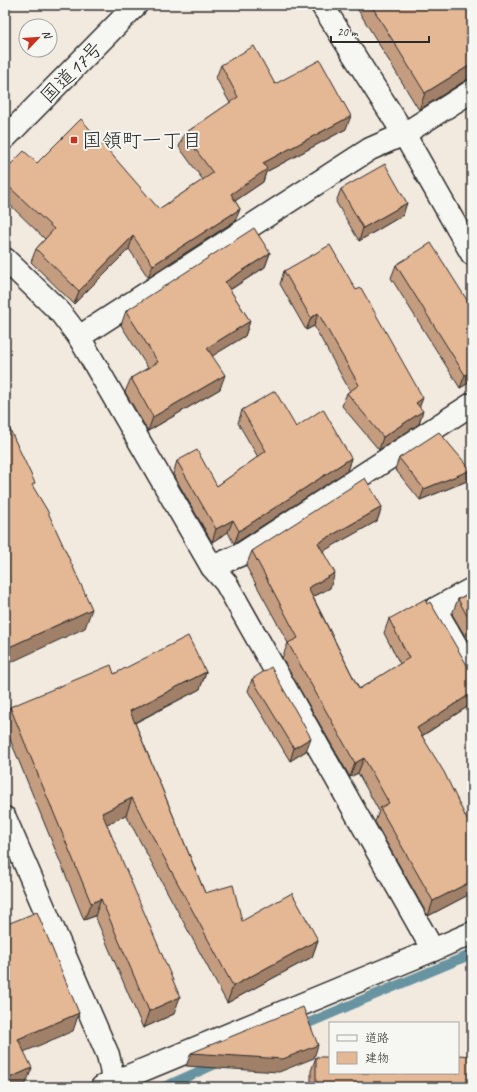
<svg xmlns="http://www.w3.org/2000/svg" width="477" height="1092" font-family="Caveat,'Klee One',sans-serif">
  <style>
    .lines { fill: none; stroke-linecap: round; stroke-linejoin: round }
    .stream { stroke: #6794a1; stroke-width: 10 }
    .minor-casing { stroke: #2b2b2b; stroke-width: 25 }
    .highway-casing { stroke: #2b2b2b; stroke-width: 25 }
    .minor { stroke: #f6f6f2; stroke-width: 22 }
    .highway { stroke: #f6f6f2; stroke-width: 22 }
    .wall { fill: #c49d80; stroke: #2b2b2b }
    .shaded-wall { fill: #a08068; stroke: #2b2b2b }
    .building { fill: #e4b795; stroke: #2b2b2b }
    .poi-dot { fill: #c8321e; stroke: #f6f6f2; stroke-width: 1.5 }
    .labels { text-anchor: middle; stroke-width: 4; stroke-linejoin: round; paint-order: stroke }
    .street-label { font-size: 20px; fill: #2b2b2b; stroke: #f6f6f2 }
    .poi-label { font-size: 20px; fill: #2b2b2b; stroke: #f6f6f2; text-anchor: start }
  </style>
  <rect width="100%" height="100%" fill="#f2e9df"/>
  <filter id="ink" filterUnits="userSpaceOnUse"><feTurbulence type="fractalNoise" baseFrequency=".025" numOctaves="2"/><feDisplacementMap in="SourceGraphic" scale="8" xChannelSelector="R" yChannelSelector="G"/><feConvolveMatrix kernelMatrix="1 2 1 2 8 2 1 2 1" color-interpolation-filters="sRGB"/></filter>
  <g filter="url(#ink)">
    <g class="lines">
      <g class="stream">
        <polyline points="297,1028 360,1001 472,954"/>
        <polyline points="164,1087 220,1062"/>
      </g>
      <g class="minor-casing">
        <g id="minor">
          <polyline points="322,5 404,134 472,254"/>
          <polyline points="5,259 60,312 79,337 212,567 226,583 433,950"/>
          <polyline points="79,337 370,149 404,134 472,91"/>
          <polyline points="212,567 240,555 472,404"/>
          <polyline points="472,589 435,609 472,673"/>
          <polyline points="5,818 108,1055 111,1068 113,1087"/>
          <polyline points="102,1087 433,950 472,933"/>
        </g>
      </g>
      <g class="highway-casing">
        <polyline id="highway" points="5,138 136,5"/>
      </g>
      <use href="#minor" class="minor"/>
      <use href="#highway" class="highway"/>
    </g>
    <g class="wall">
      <polygon points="355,5 467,5 472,13 472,79 466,80 419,110"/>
      <polygon points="221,65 275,84 346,129 266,172 263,182 235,201 240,209 235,221 148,277 129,249 74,304 31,262 36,249 45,239 5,200 5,170 37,163 159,209 203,180 179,147 184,134 230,103 216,78"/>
      <polygon points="341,189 403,215 359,241 336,202"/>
      <polygon points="270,253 265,267 230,290 250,321 245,336 212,356 220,389 148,431 125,392 131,378 148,368 121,325 126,311"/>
      <polygon points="396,265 472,381 460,388 391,278"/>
      <polygon points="284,271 420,407 419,424 379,450 342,406 347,393 350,391 314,326 306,330 280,284"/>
      <polygon points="242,410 296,427 351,458 347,471 234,544 228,532 212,542 173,474 177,461 217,486 258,457 238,423"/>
      <polygon points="399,458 470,474 472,473 472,491 467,481 420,500 395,469"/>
      <polygon points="382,507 377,521 323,551 330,588 313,597 359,689 400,664 384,633 389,619 472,704 422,736 472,830 472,893 428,916 375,822 379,811 358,773 350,777 282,658 288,643 246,566 252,551"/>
      <polygon points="472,592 472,648 452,614 458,599"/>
      <polygon points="206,672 200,689 135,723 205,893 242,921 318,940 312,957 227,1003 126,815 106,824 174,1014 143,1028 95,916 84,920 5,727 5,720 10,707 114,674"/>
      <polygon points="252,679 306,751 290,761 248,691"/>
      <polygon points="316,1057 458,1073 472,1087 311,1087 311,1071"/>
    </g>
    <g class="shaded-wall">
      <polygon points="472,64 472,76 471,79 466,80 419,110 425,93"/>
      <polygon points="351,116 346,129 266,172 263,182 226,207 231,194 263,163"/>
      <polygon points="407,203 403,215 359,241 363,228"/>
      <polygon points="240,209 235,221 148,277 153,265"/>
      <polygon points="133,236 129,249 74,304 79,291"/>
      <polygon points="270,253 265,267 220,296 225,282"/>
      <polygon points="318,313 314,326 306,330 311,318"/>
      <polygon points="250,321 245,336 201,363 207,348"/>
      <polygon points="472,371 472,381 460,388 465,375"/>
      <polygon points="225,375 220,389 148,431 153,417"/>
      <polygon points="423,398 418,411 416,403"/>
      <polygon points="423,411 419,424 379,450 383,437"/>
      <polygon points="351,458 347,471 234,544 239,531"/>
      <polygon points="471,470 467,481 420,500 424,489"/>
      <polygon points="382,507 377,521 313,557 318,543"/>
      <polygon points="233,520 228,532 212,542 216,529"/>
      <polygon points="335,573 330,588 303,602 308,588"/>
      <polygon points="92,609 85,628 5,665 5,649"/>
      <polygon points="206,672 200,689 124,728 130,711"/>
      <polygon points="472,693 472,704 412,742 417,728"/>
      <polygon points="311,738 306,751 290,761 294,748"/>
      <polygon points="364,758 358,773 350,777 355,763"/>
      <polygon points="132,798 126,815 95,830 102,813"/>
      <polygon points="472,881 472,893 428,916 433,901"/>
      <polygon points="101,899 95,916 84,920 91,903"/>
      <polygon points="318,940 312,957 227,1003 233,986"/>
      <polygon points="180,997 174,1014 143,1028 149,1011"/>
      <polygon points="79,1013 73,1031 12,1057 18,1039"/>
      <polygon points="318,1045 314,1058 279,1072 186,1066 191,1053"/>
      <polygon points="32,1068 25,1086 23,1087 5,1087 5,1080"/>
    </g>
    <g class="building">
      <polygon points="371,5 467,5 472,13 472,64 425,93"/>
      <polygon points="254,46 275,84 320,60 351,116 263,163 267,169 231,194 240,209 153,265 133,236 79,291 36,249 54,229 5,183 5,170 24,151 37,163 81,119 159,209 213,173 184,134 238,97 221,65"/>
      <polygon points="385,164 407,203 363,228 341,189"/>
      <polygon points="254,228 270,253 225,282 250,321 207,348 225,375 153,417 131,378 158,362 126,311"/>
      <polygon points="431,243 472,308 472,371 465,375 396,265"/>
      <polygon points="330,245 356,290 361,288 423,398 416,403 423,411 383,437 347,393 359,385 318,313 311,318 284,271"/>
      <polygon points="275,391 296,427 323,409 351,458 239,531 233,520 216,529 177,461 197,450 217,486 266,451 242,410"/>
      <polygon points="5,419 35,483 32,485 47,510 92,609 5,649"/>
      <polygon points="439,432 471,470 424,489 399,458"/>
      <polygon points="472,473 472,479 470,474"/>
      <polygon points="365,478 382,507 318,543 335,573 308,588 359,689 409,658 389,619 425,599 427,604 430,602 467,665 472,670 472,693 417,728 444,772 472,830 472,881 433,901 380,808 389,803 364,758 355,763 288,643 298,638 252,551"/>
      <polygon points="472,592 472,625 458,599"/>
      <polygon points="188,636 206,672 130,711 205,893 233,885 242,921 292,893 318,940 233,986 132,798 102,813 180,997 149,1011 101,899 91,903 10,707 111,665 114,674"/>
      <polygon points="271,667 311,738 294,748 252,679"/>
      <polygon points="37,912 79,1013 18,1039 32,1068 5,1080 5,925"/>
      <polygon points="303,1007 318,1045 283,1059 191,1053"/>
      <polygon points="458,1055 472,1056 472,1087 316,1087 316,1057 330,1057 330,1073 458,1073"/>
    </g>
  </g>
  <rect class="poi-dot" x="70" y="136" width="8" height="8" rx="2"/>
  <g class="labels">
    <g class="street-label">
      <text transform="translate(71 72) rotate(-45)" y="7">国道17号</text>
    </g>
    <g class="poi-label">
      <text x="82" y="147">国領町一丁目</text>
    </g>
  </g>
  <rect width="477" height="1092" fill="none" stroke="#f6f6f2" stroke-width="20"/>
  <rect x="10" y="10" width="457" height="1072" fill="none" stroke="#2b2b2b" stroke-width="1.5" filter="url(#ink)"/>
  <rect x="329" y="1022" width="130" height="52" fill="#f6f6f2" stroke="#a5a5a2"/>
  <rect x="337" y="1035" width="20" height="6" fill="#f6f6f2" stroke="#a5a5a2"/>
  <text x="365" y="1042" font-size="12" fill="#2b2b2b">道路</text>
  <rect x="337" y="1052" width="20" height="12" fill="#e4b795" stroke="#a5a5a2"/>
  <text x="365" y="1062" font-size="12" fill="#2b2b2b">建物</text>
  <g transform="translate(38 38) rotate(65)"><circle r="19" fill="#f6f6f2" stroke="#a5a5a2"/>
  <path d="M0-3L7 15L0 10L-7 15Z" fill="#c8321e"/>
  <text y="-6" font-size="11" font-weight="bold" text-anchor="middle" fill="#2b2b2b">N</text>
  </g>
  <path d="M331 36v6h98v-6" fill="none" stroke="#2b2b2b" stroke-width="2"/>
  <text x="337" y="36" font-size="12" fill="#2b2b2b" stroke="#f6f6f2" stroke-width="3" paint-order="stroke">20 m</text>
</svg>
